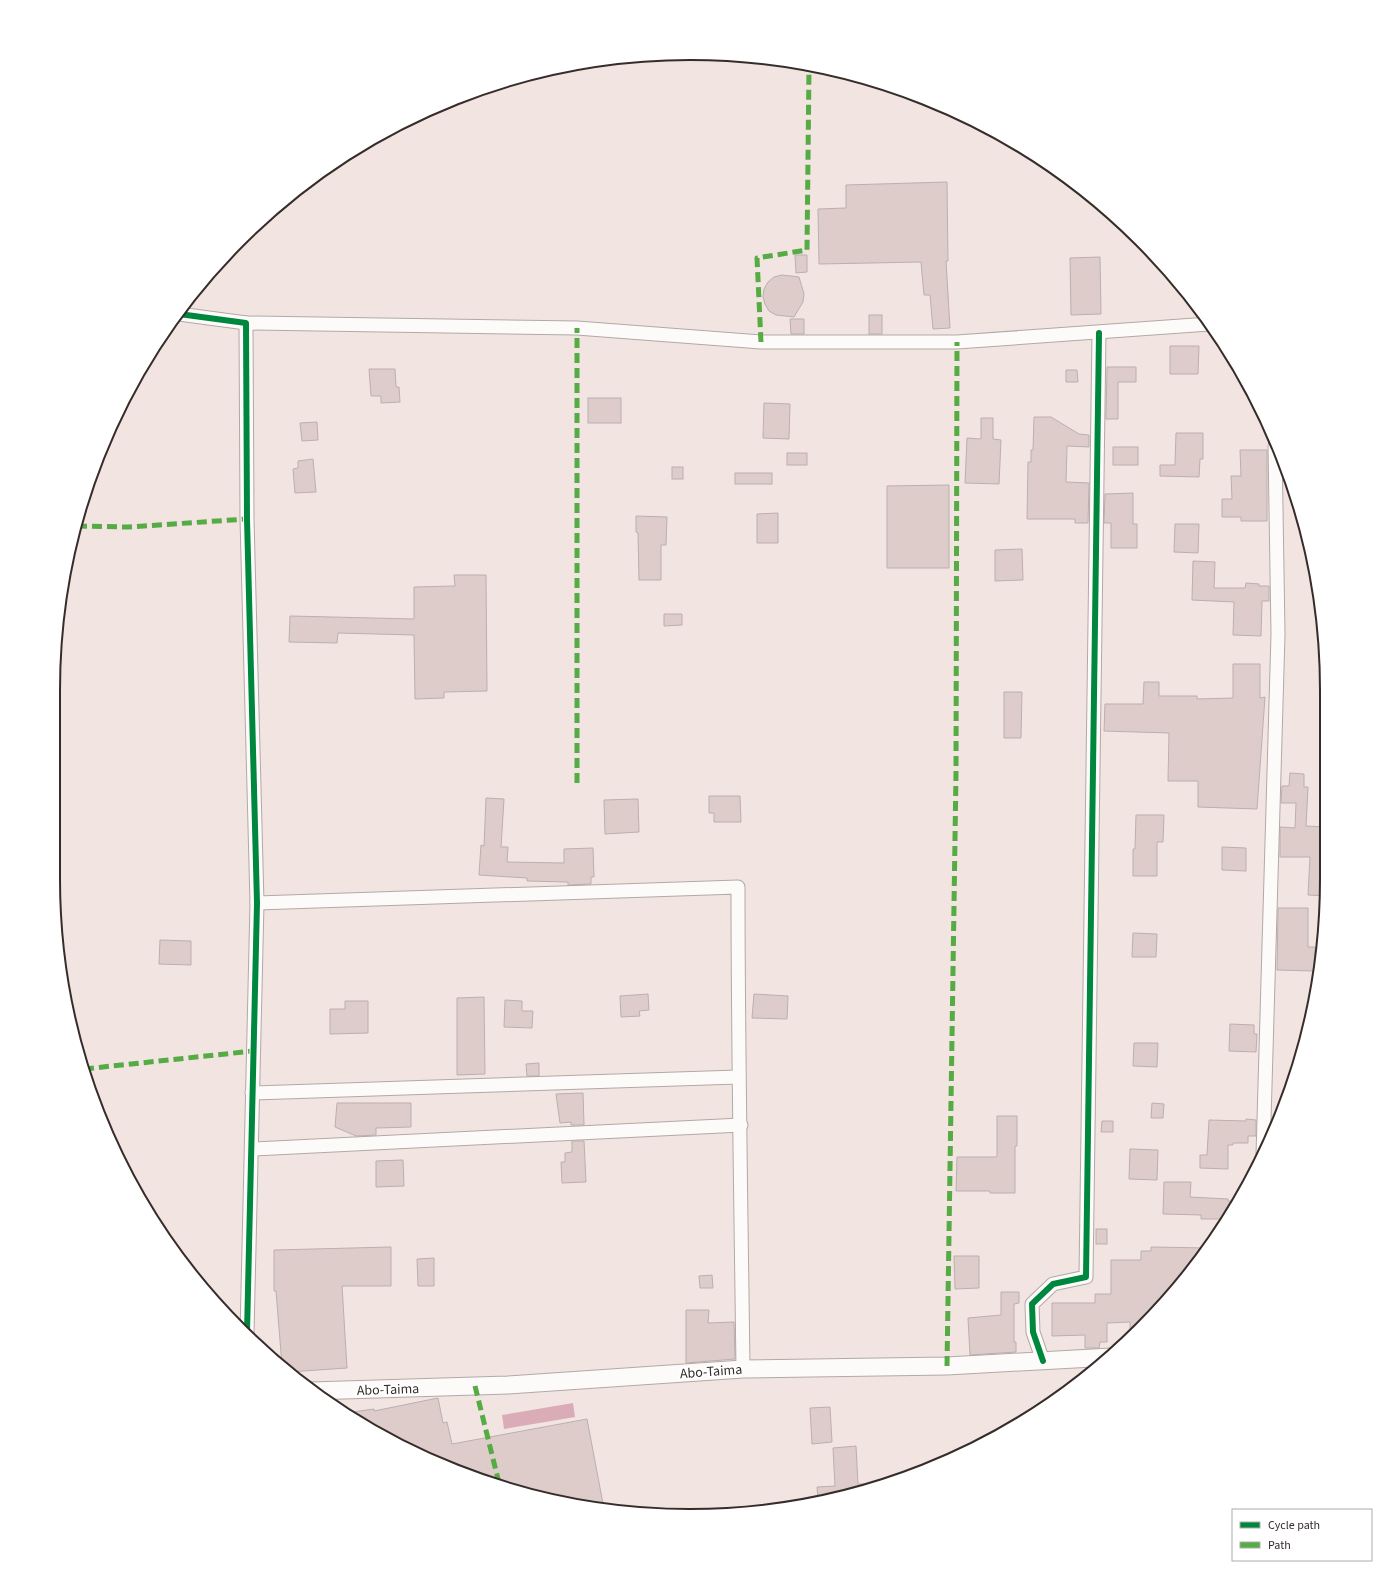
<svg xmlns="http://www.w3.org/2000/svg" width="1380" height="1569" font-family="'Source Sans 3',sans-serif">
  <style>
    .water { fill: #daacb8 }
    .building { fill: #decccb; stroke: #bbb0af }
    .lines { fill: none; stroke-linecap: round; stroke-linejoin: round }
    .minor-casing { stroke: #b2a9a6; stroke-width: 15 }
    .tertiary-casing { stroke: #b2a9a6; stroke-width: 19 }
    .minor { stroke: #fdfbfa; stroke-width: 13 }
    .tertiary { stroke: #fdfbfa; stroke-width: 17 }
    .quiet { stroke: #55ab44; stroke-width: 5; stroke-dasharray: 10 5; stroke-linecap: butt }
    .cycleway-casing { stroke: #fff; stroke-width: 8 }
    .cycleway { stroke: #00873e; stroke-width: 6 }
    .labels { text-anchor: middle; stroke-width: 4; stroke-linejoin: round; paint-order: stroke }
    .street-label { font-size: 14px; fill: #362d2b; stroke: #fff }
    .rim { fill: none; stroke: #362d2b; stroke-width: 2 }
  </style>
  <rect width="100%" height="100%" fill="#f1e4e1"/>
  <polygon class="water" points="573,1403 575,1417 504,1429 502,1415"/>
  <g class="building">
    <polygon points="947,182 948,261 946,261 950,328 933,329 930,295 924,295 921,262 819,264 818,209 846,208 846,185"/>
    <polygon points="795,255 807,255 807,272 796,273"/>
    <polygon points="1100,257 1101,314 1071,315 1070,258"/>
    <polygon points="782,275 799,277 804,294 803,302 794,317 776,315 769,311 765,304 763,297 764,289 768,282 774,277"/>
    <rect x="869" y="315" width="13" height="19"/>
    <polygon points="790,319 804,319 804,334 791,334"/>
    <polygon points="1170,346 1199,346 1198,374 1170,374"/>
    <polygon points="1107,367 1136,367 1136,382 1118,382 1118,419 1106,419"/>
    <polygon points="369,369 395,369 396,387 399,387 400,402 381,403 381,396 371,396"/>
    <polygon points="1066,370 1077,370 1078,382 1066,382"/>
    <rect x="588" y="398" width="33" height="25"/>
    <polygon points="764,403 790,404 789,439 763,438"/>
    <polygon points="1034,417 1051,417 1079,434 1089,435 1089,447 1067,446 1066,482 1089,483 1088,523 1075,523 1075,519 1027,519 1028,462 1031,462 1031,450 1033,450"/>
    <polygon points="981,418 993,418 993,439 1001,440 999,484 965,483 967,438 981,439"/>
    <polygon points="317,422 318,440 302,441 300,423"/>
    <polygon points="1176,433 1203,433 1203,459 1200,459 1199,477 1160,476 1160,465 1175,465"/>
    <rect x="1113" y="447" width="25" height="18"/>
    <polygon points="1240,450 1267,450 1267,521 1241,521 1241,517 1222,517 1222,499 1232,499 1231,476 1241,476"/>
    <rect x="787" y="453" width="20" height="12"/>
    <polygon points="313,459 316,492 295,493 293,469 298,468 298,461"/>
    <rect x="672" y="467" width="11" height="12"/>
    <rect x="735" y="473" width="37" height="11"/>
    <polygon points="949,485 949,568 887,568 887,486"/>
    <polygon points="1133,493 1133,524 1137,524 1137,548 1111,548 1111,523 1104,523 1105,494"/>
    <polygon points="778,513 778,543 757,543 757,514"/>
    <polygon points="636,516 667,517 666,545 661,545 661,580 639,580 638,533 636,532"/>
    <polygon points="1175,524 1199,524 1198,553 1174,552"/>
    <polygon points="1022,549 1023,580 995,581 995,550"/>
    <polygon points="1193,561 1215,562 1214,588 1245,588 1246,583 1259,584 1259,586 1269,586 1269,601 1262,601 1261,636 1233,635 1234,602 1192,600"/>
    <polygon points="454,575 486,575 487,691 444,692 444,698 415,699 414,635 338,633 337,643 289,642 290,616 414,619 414,587 455,586"/>
    <polygon points="664,614 682,614 682,625 664,626"/>
    <polygon points="1233,664 1260,664 1260,698 1265,697 1257,809 1198,807 1198,781 1168,781 1169,733 1104,731 1105,704 1143,704 1144,682 1159,682 1159,696 1197,696 1197,699 1233,698"/>
    <polygon points="1004,692 1022,692 1021,738 1004,738"/>
    <polygon points="1290,773 1304,774 1304,787 1308,787 1306,826 1326,827 1326,896 1308,895 1310,857 1280,857 1280,827 1295,828 1296,803 1281,803 1282,786 1289,786"/>
    <polygon points="709,796 740,796 741,822 714,822 714,813 709,813"/>
    <polygon points="486,798 504,799 501,847 508,847 507,862 564,863 564,849 593,848 594,877 591,877 591,884 568,885 568,882 527,881 527,878 479,875 481,845 484,846"/>
    <polygon points="638,799 639,832 605,834 604,800"/>
    <polygon points="1136,815 1164,815 1163,842 1157,842 1157,876 1133,876 1133,849 1135,849"/>
    <polygon points="1222,847 1246,848 1246,871 1222,870"/>
    <polygon points="1278,908 1308,908 1308,947 1315,947 1314,971 1277,970"/>
    <polygon points="1133,933 1157,934 1156,957 1132,957"/>
    <polygon points="160,940 191,941 191,965 159,964"/>
    <polygon points="648,994 649,1010 639,1011 640,1016 621,1017 620,996"/>
    <polygon points="754,994 788,996 787,1019 752,1018"/>
    <polygon points="484,997 485,1074 457,1075 457,998"/>
    <polygon points="505,1000 522,1001 522,1011 533,1011 532,1028 504,1027"/>
    <polygon points="345,1001 368,1001 368,1033 330,1034 330,1009 345,1009"/>
    <polygon points="1230,1024 1254,1025 1254,1034 1257,1034 1256,1052 1229,1051"/>
    <polygon points="1134,1043 1158,1043 1157,1067 1133,1066"/>
    <polygon points="539,1063 539,1076 527,1076 526,1064"/>
    <polygon points="583,1093 584,1125 571,1125 571,1122 560,1123 556,1094"/>
    <polygon points="337,1103 411,1103 411,1127 376,1128 376,1135 356,1136 335,1127"/>
    <polygon points="1152,1103 1164,1104 1163,1118 1151,1118"/>
    <polygon points="997,1116 1017,1116 1017,1146 1015,1146 1015,1193 990,1193 990,1191 956,1191 957,1157 997,1157"/>
    <polygon points="1246,1119 1256,1120 1256,1136 1248,1136 1248,1143 1233,1143 1233,1145 1228,1145 1228,1169 1200,1168 1200,1155 1207,1155 1209,1120 1246,1121"/>
    <polygon points="1102,1121 1113,1121 1113,1132 1101,1132"/>
    <polygon points="572,1141 584,1141 586,1182 562,1183 561,1162 565,1162 565,1153 572,1152"/>
    <polygon points="1130,1149 1158,1150 1157,1180 1129,1179"/>
    <polygon points="403,1160 404,1186 376,1187 376,1161"/>
    <polygon points="1164,1182 1191,1182 1190,1197 1228,1199 1228,1201 1236,1202 1225,1219 1201,1219 1201,1215 1163,1214"/>
    <rect x="1096" y="1229" width="11" height="15"/>
    <polygon points="391,1247 391,1286 342,1286 347,1368 289,1372 282,1365 276,1291 274,1291 274,1250"/>
    <polygon points="1151,1247 1207,1248 1195,1267 1130,1336 1130,1322 1107,1323 1107,1342 1100,1342 1099,1348 1085,1348 1085,1335 1052,1336 1052,1303 1095,1303 1095,1294 1111,1294 1111,1260 1141,1260 1141,1251 1151,1251"/>
    <polygon points="954,1256 979,1256 979,1288 955,1289"/>
    <polygon points="434,1258 434,1286 418,1286 417,1259"/>
    <polygon points="712,1275 713,1288 700,1288 699,1276"/>
    <polygon points="1001,1292 1019,1292 1019,1303 1014,1304 1014,1342 1016,1342 1016,1352 970,1355 968,1318 1001,1315"/>
    <polygon points="686,1310 709,1310 708,1323 734,1322 735,1359 686,1363"/>
    <polygon points="438,1398 443,1423 447,1422 452,1444 587,1419 604,1509 566,1504 446,1467 372,1431 345,1413 374,1409 374,1411"/>
    <polygon points="830,1407 832,1442 812,1444 810,1408"/>
    <polygon points="856,1446 858,1484 866,1484 867,1490 855,1494 818,1500 817,1487 835,1486 833,1448"/>
  </g>
  <g class="lines">
    <g class="minor-casing">
      <g id="minor">
        <polyline points="179,314 246,323 247,519 257,903 247,1333"/>
        <polyline points="246,323 577,328 761,342 957,342 1209,324"/>
        <path d="M 257,903 L 738,887 C 738,1047 741,1208 743,1369"/>
        <polyline points="252,1093 738,1077"/>
        <polyline points="252,1149 741,1125"/>
        <polyline points="1263,1155 1278,634 1275,446"/>
        <polyline points="1043,1361 1033,1332 1032,1304 1053,1284 1086,1277 1099,333"/>
      </g>
    </g>
    <g class="tertiary-casing">
      <polyline id="tertiary" points="311,1391 508,1385 743,1369 947,1366 1111,1357"/>
    </g>
    <use href="#minor" class="minor"/>
    <use href="#tertiary" class="tertiary"/>
    <g class="quiet">
      <polyline points="761,342 757,258 807,250 809,67"/>
      <polyline points="77,526 128,527 247,519"/>
      <polyline points="577,783 577,328"/>
      <polyline points="84,1069 253,1051"/>
      <polyline points="947,1366 956,773 957,342"/>
      <polyline points="475,1386 499,1483"/>
    </g>
    <g class="cycleway-casing">
      <g id="cycleway">
        <polyline points="179,314 246,323 247,519 257,903 247,1333"/>
        <polyline points="1043,1361 1033,1332 1032,1304 1053,1284 1086,1277 1099,333"/>
      </g>
    </g>
    <use href="#cycleway" class="cycleway"/>
  </g>
  <g class="labels">
    <g class="street-label">
      <text transform="translate(711 1371) rotate(-4)" y="5">Abo-Taima</text>
      <text transform="translate(388 1389) rotate(-2)" y="5">Abo-Taima</text>
    </g>
  </g>
  <path d="M0 0H1380V1569H0ZM690 60H690A630 630 0 0 1 1320 690V879A630 630 0 0 1 690 1509H690A630 630 0 0 1 60 879V690A630 630 0 0 1 690 60Z" fill="#fff" fill-rule="evenodd"/>
  <path class="rim" d="M690 60H690A630 630 0 0 1 1320 690V879A630 630 0 0 1 690 1509H690A630 630 0 0 1 60 879V690A630 630 0 0 1 690 60Z"/>
  <rect x="1232" y="1509" width="140" height="52" fill="#ffffff" stroke="#afabaa"/>
  <rect x="1240" y="1522" width="20" height="6" fill="#00873e" stroke="#afabaa"/>
  <text x="1268" y="1529" font-size="12" fill="#362d2b">Cycle path</text>
  <rect x="1240" y="1542" width="20" height="6" fill="#55ab44" stroke="#afabaa"/>
  <text x="1268" y="1549" font-size="12" fill="#362d2b">Path</text>
</svg>
